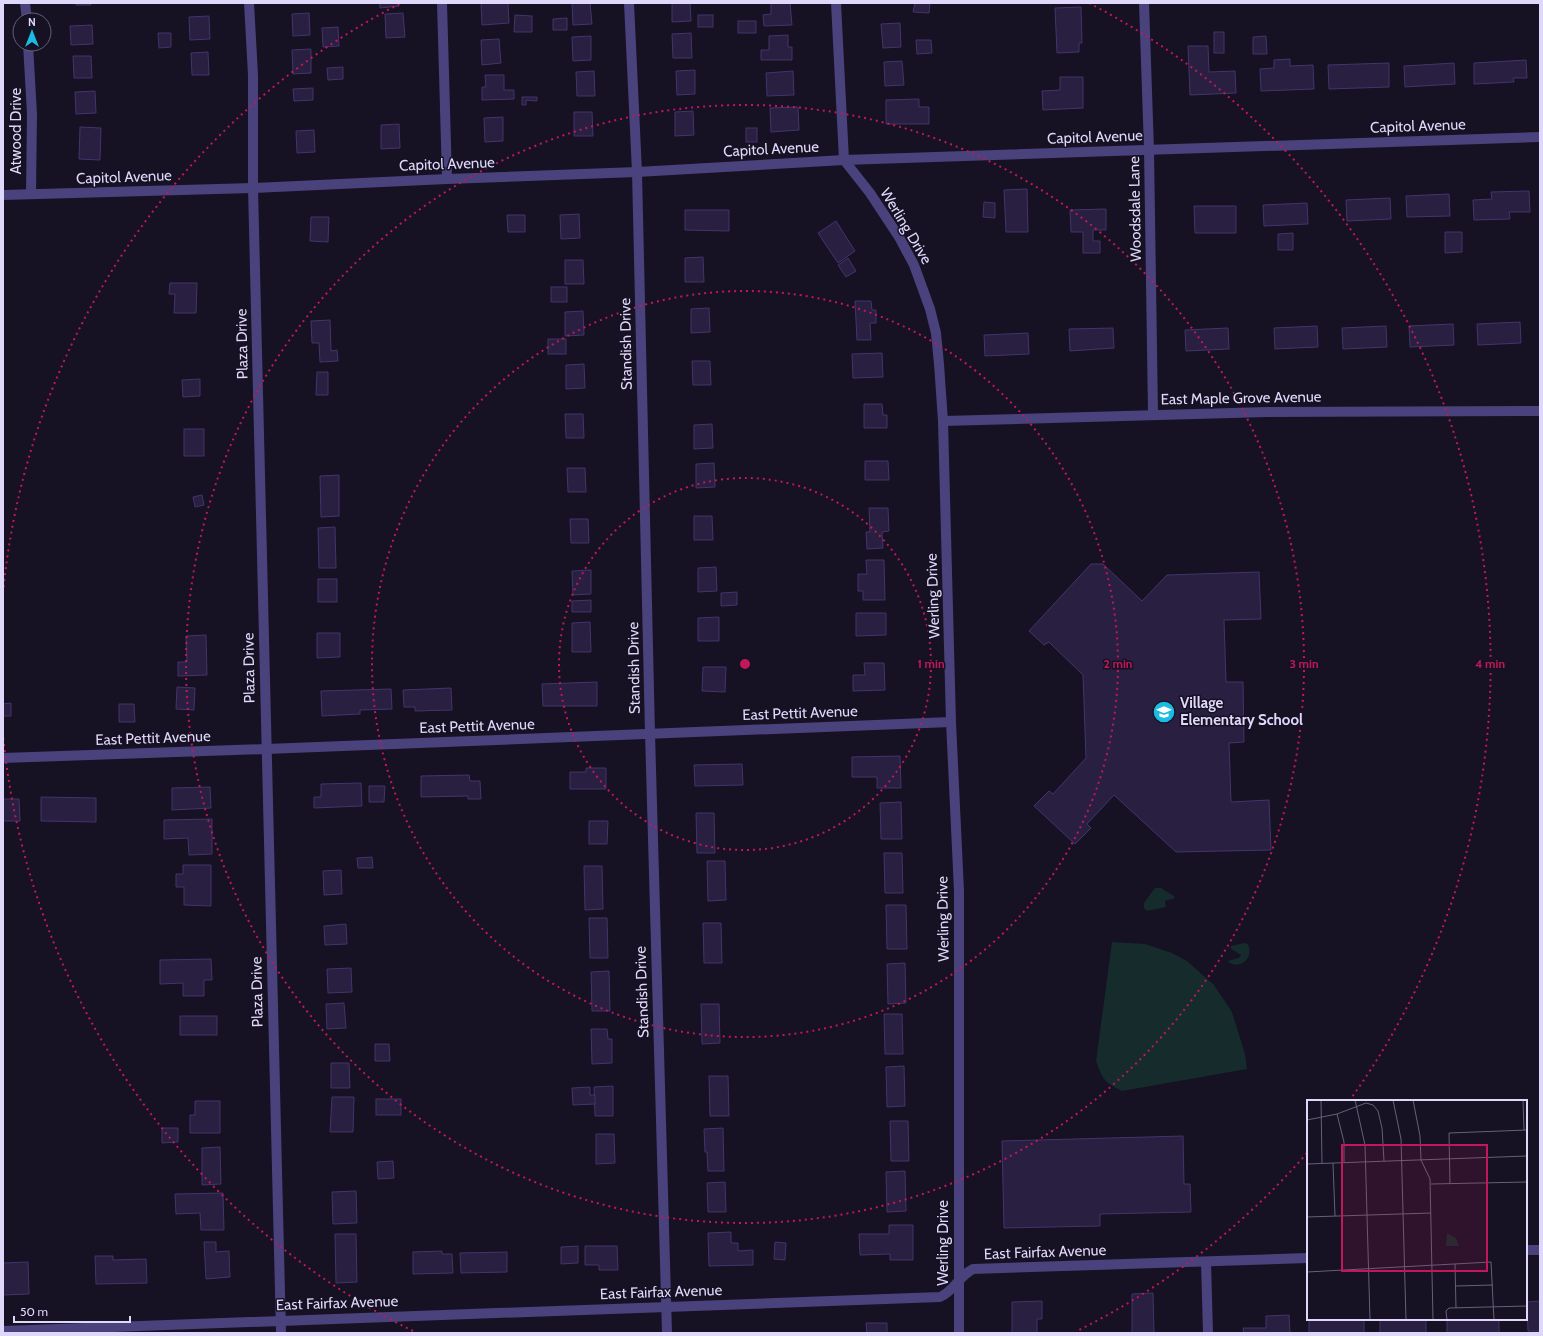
<svg xmlns="http://www.w3.org/2000/svg" width="1543" height="1336" font-family="Cabin,sans-serif">
  <style>
    .green { fill: #152b2c }
    .building { fill: #291f41; stroke: #44346b }
    .lines { fill: none; stroke-linecap: round; stroke-linejoin: round }
    .minor { stroke: #49427c; stroke-width: 10 }
    .ring { fill: none; stroke: #c2185b; stroke-width: 2; stroke-dasharray: 2 4 }
    .labels { text-anchor: middle; stroke-width: 3; stroke-linejoin: round; paint-order: stroke }
    .street-label { font-size: 15px; fill: #dfd8fa; stroke: #161123 }
    .poi-label { font-size: 15px; font-weight: bold; fill: #dfd8fa; stroke: #161123; text-anchor: start }
    .inset-road { fill: none; stroke: #666179; stroke-width: 1 }
    .view { fill: #c2185b; fill-opacity: 0.15; stroke: #c2185b; stroke-width: 2 }
    .inset-edge { fill: none; stroke: #dfd8fa; stroke-width: 2 }
    .centre { fill: #c2185b; stroke: #161123; stroke-width: 2 }
    .ring-label { font-size: 12px; text-anchor: middle; font-weight: bold; fill: #c2185b; stroke: #161123; stroke-width: 3; stroke-linejoin: round; paint-order: stroke }
  </style>
  <rect width="100%" height="100%" fill="#161123"/>
  <g class="green">
    <polygon points="1156,888 1161,888 1174,896 1175,898 1165,901 1166,907 1147,911 1144,908 1144,903 1154,889"/>
    <path d="M 1112,942 L 1145,944 L 1172,953 L 1187,961 L 1214,985 L 1232,1012 L 1245,1054 L 1247,1069 L 1122,1091 C 1104,1082 1103,1080 1096,1061 Z"/>
    <path d="M 1244,943 L 1248,944 C 1254,958 1241,970 1228,962 L 1228,961 L 1239,958 L 1241,955 L 1231,949 L 1231,946 Z"/>
  </g>
  <g class="building">
    <polygon points="76,3 90,3 91,5 76,5"/>
    <polygon points="380,3 398,3 399,6 380,8"/>
    <polygon points="481,3 508,3 509,23 482,25"/>
    <polygon points="572,3 590,3 592,24 573,25"/>
    <polygon points="672,3 690,3 691,21 672,22"/>
    <polygon points="771,3 790,3 792,25 764,26 763,15 771,14"/>
    <polygon points="915,3 930,3 929,13 913,12"/>
    <polygon points="1081,7 1082,43 1079,43 1079,52 1057,53 1055,8"/>
    <polygon points="309,13 310,35 293,36 292,14"/>
    <polygon points="403,13 405,37 386,38 385,14"/>
    <polygon points="515,15 532,16 532,32 514,32"/>
    <rect x="698" y="15" width="15" height="12"/>
    <polygon points="209,16 210,39 190,40 189,17"/>
    <polygon points="567,18 567,30 553,30 553,19"/>
    <rect x="738" y="21" width="18" height="12"/>
    <polygon points="900,23 901,47 883,48 881,24"/>
    <polygon points="92,25 93,44 71,45 70,26"/>
    <polygon points="338,27 339,46 323,47 322,28"/>
    <rect x="1214" y="32" width="10" height="21"/>
    <polygon points="158,33 171,33 171,47 159,48"/>
    <polygon points="691,33 692,58 673,58 672,34"/>
    <polygon points="788,35 788,47 792,47 792,60 761,60 761,50 769,50 769,36"/>
    <polygon points="591,36 591,60 573,61 572,37"/>
    <polygon points="1266,36 1267,54 1253,54 1253,37"/>
    <polygon points="499,39 501,63 482,65 481,40"/>
    <polygon points="916,40 931,40 932,53 917,54"/>
    <polygon points="1188,46 1208,46 1209,72 1235,71 1236,93 1190,95"/>
    <polygon points="311,49 311,73 293,74 292,50"/>
    <polygon points="208,52 209,75 192,75 191,53"/>
    <polygon points="73,56 91,56 92,78 74,78"/>
    <polygon points="1290,59 1290,66 1313,65 1314,89 1261,91 1260,69 1274,68 1274,60"/>
    <polygon points="1526,60 1527,78 1513,78 1514,82 1474,84 1474,63"/>
    <polygon points="902,61 904,85 885,86 884,62"/>
    <polygon points="1389,63 1389,87 1329,89 1328,65"/>
    <polygon points="1454,63 1455,84 1405,87 1404,66"/>
    <polygon points="343,67 343,79 328,80 327,68"/>
    <polygon points="695,70 695,94 677,95 676,71"/>
    <polygon points="594,71 595,96 577,96 576,72"/>
    <polygon points="793,71 794,95 767,96 766,73"/>
    <polygon points="485,75 504,75 504,90 514,90 514,99 482,100 482,87 486,87"/>
    <polygon points="1060,77 1083,77 1083,108 1043,110 1042,91 1060,90"/>
    <polygon points="313,88 313,100 294,101 293,89"/>
    <polygon points="95,91 96,113 76,114 75,92"/>
    <polygon points="522,97 537,97 537,101 526,100 526,105 522,105"/>
    <polygon points="919,99 919,107 929,107 929,124 886,124 886,100"/>
    <polygon points="798,107 799,130 771,132 770,108"/>
    <polygon points="693,111 694,135 675,136 675,112"/>
    <polygon points="574,112 592,112 593,136 574,136"/>
    <polygon points="503,117 503,141 485,142 484,118"/>
    <polygon points="399,124 400,148 381,149 381,125"/>
    <polygon points="80,127 101,128 100,160 79,159"/>
    <rect x="746" y="128" width="11" height="14"/>
    <polygon points="314,130 315,152 297,153 296,131"/>
    <polygon points="1027,189 1028,232 1006,232 1004,190"/>
    <polygon points="1529,191 1530,212 1509,212 1510,219 1474,220 1473,200 1492,199 1491,192"/>
    <polygon points="1449,194 1450,216 1407,217 1406,196"/>
    <polygon points="1390,198 1391,219 1347,221 1346,200"/>
    <polygon points="984,202 995,203 995,218 983,217"/>
    <polygon points="1307,203 1308,224 1264,226 1263,205"/>
    <polygon points="1194,206 1236,206 1236,233 1195,233"/>
    <polygon points="1106,209 1106,230 1093,230 1093,241 1100,241 1100,253 1083,253 1083,232 1071,232 1070,210"/>
    <polygon points="685,210 729,210 729,231 685,230"/>
    <polygon points="579,214 580,238 561,239 560,215"/>
    <polygon points="507,215 525,215 525,232 508,232"/>
    <polygon points="311,217 329,217 328,242 310,241"/>
    <polygon points="836,221 855,251 838,263 818,233"/>
    <polygon points="1445,232 1462,232 1462,252 1445,253"/>
    <polygon points="1293,233 1293,250 1278,250 1278,234"/>
    <polygon points="703,257 704,282 685,282 685,258"/>
    <polygon points="848,258 856,271 846,277 838,265"/>
    <polygon points="565,260 583,260 584,284 565,284"/>
    <polygon points="170,283 197,283 196,313 174,313 175,294 169,294"/>
    <rect x="551" y="287" width="16" height="15"/>
    <polygon points="855,301 871,301 872,310 876,310 876,323 870,323 871,340 857,340"/>
    <polygon points="709,308 710,332 691,333 691,309"/>
    <polygon points="583,311 584,335 565,336 565,312"/>
    <polygon points="330,320 331,351 337,350 338,361 320,362 319,343 312,343 311,321"/>
    <polygon points="1520,322 1521,343 1478,345 1477,324"/>
    <polygon points="1453,324 1454,345 1410,347 1409,326"/>
    <polygon points="1317,326 1318,347 1275,349 1274,328"/>
    <polygon points="1386,326 1387,347 1343,349 1342,328"/>
    <polygon points="1113,328 1114,348 1070,351 1069,329"/>
    <polygon points="1228,328 1229,349 1186,351 1185,330"/>
    <polygon points="1028,333 1029,354 985,356 984,335"/>
    <rect x="548" y="339" width="18" height="15"/>
    <polygon points="882,353 883,377 853,378 852,354"/>
    <polygon points="692,361 710,361 711,385 693,385"/>
    <polygon points="584,364 585,388 566,389 566,365"/>
    <polygon points="317,372 328,372 328,395 316,395"/>
    <polygon points="200,379 200,396 183,397 182,380"/>
    <polygon points="864,404 882,404 883,415 887,415 887,428 864,428"/>
    <polygon points="565,414 583,414 584,438 566,438"/>
    <polygon points="712,424 713,448 694,449 694,425"/>
    <rect x="184" y="429" width="20" height="27"/>
    <polygon points="865,461 888,461 889,480 865,480"/>
    <polygon points="714,463 715,487 696,488 696,464"/>
    <polygon points="567,468 585,468 586,492 568,492"/>
    <polygon points="339,475 339,516 321,517 320,476"/>
    <polygon points="202,495 204,505 195,507 193,497"/>
    <polygon points="869,508 888,508 889,531 882,532 883,548 867,549 866,532 870,532"/>
    <polygon points="694,516 712,516 713,540 694,540"/>
    <polygon points="570,519 588,519 589,543 571,543"/>
    <polygon points="335,527 336,568 319,568 318,528"/>
    <polygon points="866,560 884,560 885,600 863,600 863,591 858,591 858,574 867,574"/>
    <polygon points="1091,564 1103,564 1142,601 1167,575 1259,572 1261,619 1224,620 1226,682 1243,682 1244,742 1229,743 1231,802 1269,800 1271,850 1176,852 1114,795 1087,824 1091,828 1075,844 1034,806 1049,791 1053,794 1086,758 1083,675 1049,642 1044,645 1029,631"/>
    <polygon points="716,567 717,591 698,592 698,568"/>
    <polygon points="591,570 591,594 573,595 572,571"/>
    <rect x="318" y="579" width="19" height="23"/>
    <polygon points="737,592 737,605 721,606 721,593"/>
    <polygon points="591,600 591,612 572,612 572,601"/>
    <polygon points="856,613 886,613 886,635 856,636"/>
    <polygon points="719,617 719,641 698,641 698,618"/>
    <polygon points="590,622 591,652 572,652 572,623"/>
    <polygon points="317,633 340,633 340,657 317,658"/>
    <polygon points="206,635 207,675 178,676 178,662 187,662 186,636"/>
    <polygon points="864,663 884,663 885,690 853,691 853,675 865,675"/>
    <polygon points="703,667 726,667 725,692 702,691"/>
    <polygon points="597,682 597,706 543,706 542,684"/>
    <polygon points="177,687 195,688 194,710 176,709"/>
    <polygon points="451,688 452,710 415,711 415,707 404,707 403,690"/>
    <polygon points="391,689 392,709 360,710 360,714 322,716 321,691"/>
    <polygon points="11,703 11,716 3,716 3,704"/>
    <polygon points="119,704 134,704 135,722 119,722"/>
    <polygon points="900,756 901,788 877,788 877,777 852,777 852,757"/>
    <polygon points="742,764 743,785 695,786 694,765"/>
    <polygon points="586,768 606,768 606,789 570,789 570,772 586,772"/>
    <polygon points="469,775 470,781 480,781 481,799 468,799 468,796 421,797 421,776"/>
    <polygon points="361,783 362,806 314,808 314,797 321,797 321,784"/>
    <polygon points="369,786 385,786 384,802 369,802"/>
    <polygon points="210,787 211,808 172,810 172,788"/>
    <polygon points="41,797 96,798 96,822 41,821"/>
    <polygon points="3,799 19,799 20,821 3,821"/>
    <polygon points="901,802 902,839 881,839 880,803"/>
    <polygon points="696,813 714,813 715,853 697,853"/>
    <polygon points="212,819 212,854 189,855 188,838 164,839 164,820"/>
    <polygon points="589,821 608,821 607,844 589,844"/>
    <polygon points="884,853 902,853 903,893 885,893"/>
    <polygon points="372,857 373,868 358,868 357,858"/>
    <polygon points="707,861 725,861 726,900 708,901"/>
    <polygon points="183,865 211,865 211,906 184,905 184,887 176,887 176,874 183,874"/>
    <polygon points="584,866 602,866 603,909 585,910"/>
    <polygon points="341,870 342,894 324,895 323,871"/>
    <polygon points="886,905 906,905 907,949 887,949"/>
    <polygon points="589,918 607,918 608,958 590,958"/>
    <polygon points="703,923 721,923 722,963 704,963"/>
    <polygon points="346,924 347,944 325,945 324,926"/>
    <polygon points="211,959 212,980 204,980 204,996 183,996 183,983 160,984 160,960"/>
    <polygon points="905,963 906,1003 888,1004 887,964"/>
    <polygon points="351,968 352,992 328,993 327,969"/>
    <polygon points="609,971 610,1011 592,1011 591,972"/>
    <polygon points="344,1003 346,1028 327,1029 326,1004"/>
    <polygon points="701,1004 719,1004 720,1043 702,1044"/>
    <polygon points="884,1014 902,1014 903,1054 885,1054"/>
    <rect x="180" y="1016" width="37" height="19"/>
    <polygon points="591,1029 607,1029 608,1039 612,1039 612,1063 592,1064"/>
    <polygon points="375,1044 389,1044 390,1061 375,1061"/>
    <polygon points="331,1063 349,1063 350,1088 331,1088"/>
    <polygon points="904,1066 905,1106 887,1107 886,1067"/>
    <polygon points="709,1076 728,1076 729,1116 710,1116"/>
    <polygon points="613,1086 613,1116 595,1116 594,1087"/>
    <polygon points="590,1087 590,1095 595,1095 595,1104 573,1105 572,1088"/>
    <polygon points="332,1097 354,1097 353,1132 330,1132"/>
    <rect x="376" y="1099" width="25" height="16"/>
    <polygon points="195,1101 220,1101 220,1133 190,1133 190,1115 195,1115"/>
    <polygon points="890,1121 908,1121 909,1161 891,1161"/>
    <polygon points="162,1128 178,1128 178,1142 162,1143"/>
    <polygon points="723,1128 724,1171 708,1171 707,1152 705,1152 704,1129"/>
    <polygon points="596,1134 614,1134 615,1163 596,1164"/>
    <polygon points="1183,1136 1184,1184 1190,1184 1191,1212 1100,1214 1100,1226 1004,1228 1002,1141"/>
    <polygon points="220,1147 221,1184 202,1185 202,1148"/>
    <polygon points="393,1161 394,1178 378,1179 377,1162"/>
    <polygon points="905,1171 906,1211 887,1212 886,1172"/>
    <polygon points="725,1182 726,1212 708,1212 707,1183"/>
    <polygon points="356,1191 357,1223 333,1224 332,1192"/>
    <polygon points="223,1193 224,1230 201,1230 200,1213 176,1214 175,1194"/>
    <polygon points="889,1225 913,1225 913,1260 890,1260 890,1254 860,1255 859,1234 889,1234"/>
    <polygon points="731,1232 731,1243 738,1243 738,1251 753,1250 753,1265 709,1266 708,1233"/>
    <polygon points="335,1234 356,1234 357,1282 336,1283"/>
    <polygon points="204,1242 216,1242 216,1252 229,1251 230,1277 206,1279"/>
    <polygon points="775,1242 786,1243 785,1260 774,1259"/>
    <polygon points="578,1246 578,1263 561,1264 561,1247"/>
    <polygon points="585,1246 617,1246 618,1270 599,1270 599,1265 585,1265"/>
    <polygon points="442,1251 442,1254 452,1254 453,1273 413,1274 413,1252"/>
    <polygon points="507,1252 507,1272 461,1273 460,1253"/>
    <polygon points="95,1256 113,1256 113,1260 146,1259 147,1283 96,1284"/>
    <polygon points="28,1262 29,1294 3,1295 3,1263"/>
    <polygon points="1153,1293 1154,1333 1132,1333 1132,1294"/>
    <polygon points="1042,1301 1042,1319 1037,1319 1037,1333 1012,1333 1012,1302"/>
    <polygon points="1540,1301 1540,1331 1528,1331 1527,1302"/>
    <polygon points="1289,1315 1290,1333 1244,1333 1243,1328 1266,1328 1266,1316"/>
    <rect x="1309" y="1319" width="55" height="14"/>
    <rect x="1380" y="1319" width="46" height="14"/>
    <rect x="1447" y="1319" width="52" height="14"/>
    <polygon points="866,1323 887,1323 887,1333 867,1333"/>
  </g>
  <g class="lines">
    <g class="minor">
      <polyline points="25,3 27,20"/>
      <polyline points="249,3 253,75 253,188 281,1333"/>
      <polyline points="442,3 447,179"/>
      <polyline points="629,3 637,172 650,733 667,1333"/>
      <polyline points="836,3 844,160 870,193 899,237 914,265 930,309 936,333 939,364 943,421 951,722 959,891 959,1333"/>
      <polyline points="1144,3 1149,150 1153,414"/>
      <polyline points="28,44 32,114 31,194"/>
      <polyline points="3,195 253,188 447,179 637,172 844,160 1540,137"/>
      <polyline points="943,421 1267,412 1540,411"/>
      <polyline points="3,758 266,749 951,722"/>
      <polyline points="1526,1250 1540,1250"/>
      <polyline points="1206,1262 1208,1333"/>
      <path d="M 3,1331 L 940,1297 C 954,1291 959,1276 973,1269 L 1308,1258"/>
    </g>
  </g>
  <g class="ring">
    <circle cx="745" cy="664" r="186"/>
    <circle cx="745" cy="664" r="373"/>
    <circle cx="745" cy="664" r="559"/>
    <path d="M1307 1153A745 745 0 0 1 1077 1331M413 1331A745 745 0 0 1 3 735M3 593A745 745 0 0 1 401 3M1089 3A745 745 0 0 1 1352 1097"/>
  </g>
  <defs>
    <g id="school-disc" transform="scale(1.15)"><circle r="9.5" fill="#1cbce2" stroke="#161123"/><path d="M0-5L7-2L0 1L-7-2ZM-4 1L0 2.5L4 1V4Q0 6-4 4Z" fill="#fff"/></g>
  </defs>
  <g fill-rule="evenodd">
    <use href="#school-disc" x="1164" y="712"/>
  </g>
  <g class="labels">
    <g class="street-label">
      <text transform="translate(1418 126) rotate(-2)" y="5">Capitol Avenue</text>
      <text transform="translate(16 131) rotate(-90)" y="5">Atwood Drive</text>
      <text transform="translate(1095 137) rotate(-2)" y="5">Capitol Avenue</text>
      <text transform="translate(771 149) rotate(-3)" y="5">Capitol Avenue</text>
      <text transform="translate(447 164) rotate(-2)" y="5">Capitol Avenue</text>
      <text transform="translate(124 177) rotate(-2)" y="5">Capitol Avenue</text>
      <text transform="translate(1135 209) rotate(-91)" y="5">Woodsdale Lane</text>
      <text transform="translate(906 226) rotate(59)" y="5">Werling Drive</text>
      <text transform="translate(242 344) rotate(-91)" y="5">Plaza Drive</text>
      <text transform="translate(626 344) rotate(-91)" y="5">Standish Drive</text>
      <text transform="translate(1241 398) rotate(-1)" y="5">East Maple Grove Avenue</text>
      <text transform="translate(933 596) rotate(-92)" y="5">Werling Drive</text>
      <text transform="translate(249 668) rotate(-91)" y="5">Plaza Drive</text>
      <text transform="translate(634 668) rotate(-91)" y="5">Standish Drive</text>
      <text transform="translate(800 713) rotate(-2)" y="5">East Pettit Avenue</text>
      <text transform="translate(477 726) rotate(-2)" y="5">East Pettit Avenue</text>
      <text transform="translate(153 738) rotate(-2)" y="5">East Pettit Avenue</text>
      <text transform="translate(943 919) rotate(-91)" y="5">Werling Drive</text>
      <text transform="translate(257 992) rotate(-91)" y="5">Plaza Drive</text>
      <text transform="translate(642 992) rotate(-92)" y="5">Standish Drive</text>
      <text transform="translate(943 1243) rotate(-90)" y="5">Werling Drive</text>
      <text transform="translate(1045 1252) rotate(-2)" y="5">East Fairfax Avenue</text>
      <text transform="translate(661 1292) rotate(-2)" y="5">East Fairfax Avenue</text>
      <text transform="translate(337 1303) rotate(-2)" y="5">East Fairfax Avenue</text>
    </g>
    <g class="poi-label">
      <text x="1180" y="708">Village<tspan x="1180" dy="17">Elementary School</tspan></text>
    </g>
  </g>
  <g transform="translate(1307 1100)">
    <rect width="220" height="220" fill="#161123"/>
    <path d="M 140,133 L 149,138 L 152,146 L 139,146 Z" fill="#152b2c"/>
    <path class="inset-road" d="M 14,0 L 15,63M 48,0 L 58,45 L 63,220M 86,0 L 94,39 L 99,220M 106,0 L 113,36 L 114,60 L 123,79 L 126,220M 143,0 L 169,0M 216,0 L 217,30M 30,14 L 37,42 L 37,63M 0,20 L 30,14 L 59,3 L 66,5 L 71,11 L 75,28 L 77,61M 26,63 L 28,116M 0,64 L 220,56M 124,84 L 220,82M 143,84 L 142,33 L 220,30M 0,117 L 124,113M 148,164 L 149,208M 0,172 L 184,162 L 187,220M 149,186 L 186,185M 140,220 L 139,211 L 142,208 L 220,206"/>
    <path class="view" d="M 35,45 L 180,45 L 180,171 L 35,171 Z"/>
    <rect width="220" height="220" class="inset-edge"/>
  </g>
  <circle cx="745" cy="664" r="6" class="centre"/>
  <g class="ring-label">
    <text x="931" y="668">1 min</text>
    <text x="1118" y="668">2 min</text>
    <text x="1304" y="668">3 min</text>
    <text x="1490" y="668">4 min</text>
  </g>
  <rect width="1543" height="1336" fill="none" stroke="#dfd8fa" stroke-width="8"/>
  <g transform="translate(32 32)"><circle r="19" fill="#161123" stroke="#666179"/>
  <path d="M0-3L7 15L0 10L-7 15Z" fill="#1cbce2"/>
  <text y="-6" font-size="11" font-weight="bold" text-anchor="middle" fill="#dfd8fa">N</text>
  </g>
  <path d="M14 1316v6h116v-6" fill="none" stroke="#dfd8fa" stroke-width="2"/>
  <text x="20" y="1316" font-size="12" fill="#dfd8fa" stroke="#161123" stroke-width="3" paint-order="stroke">50 m</text>
</svg>
